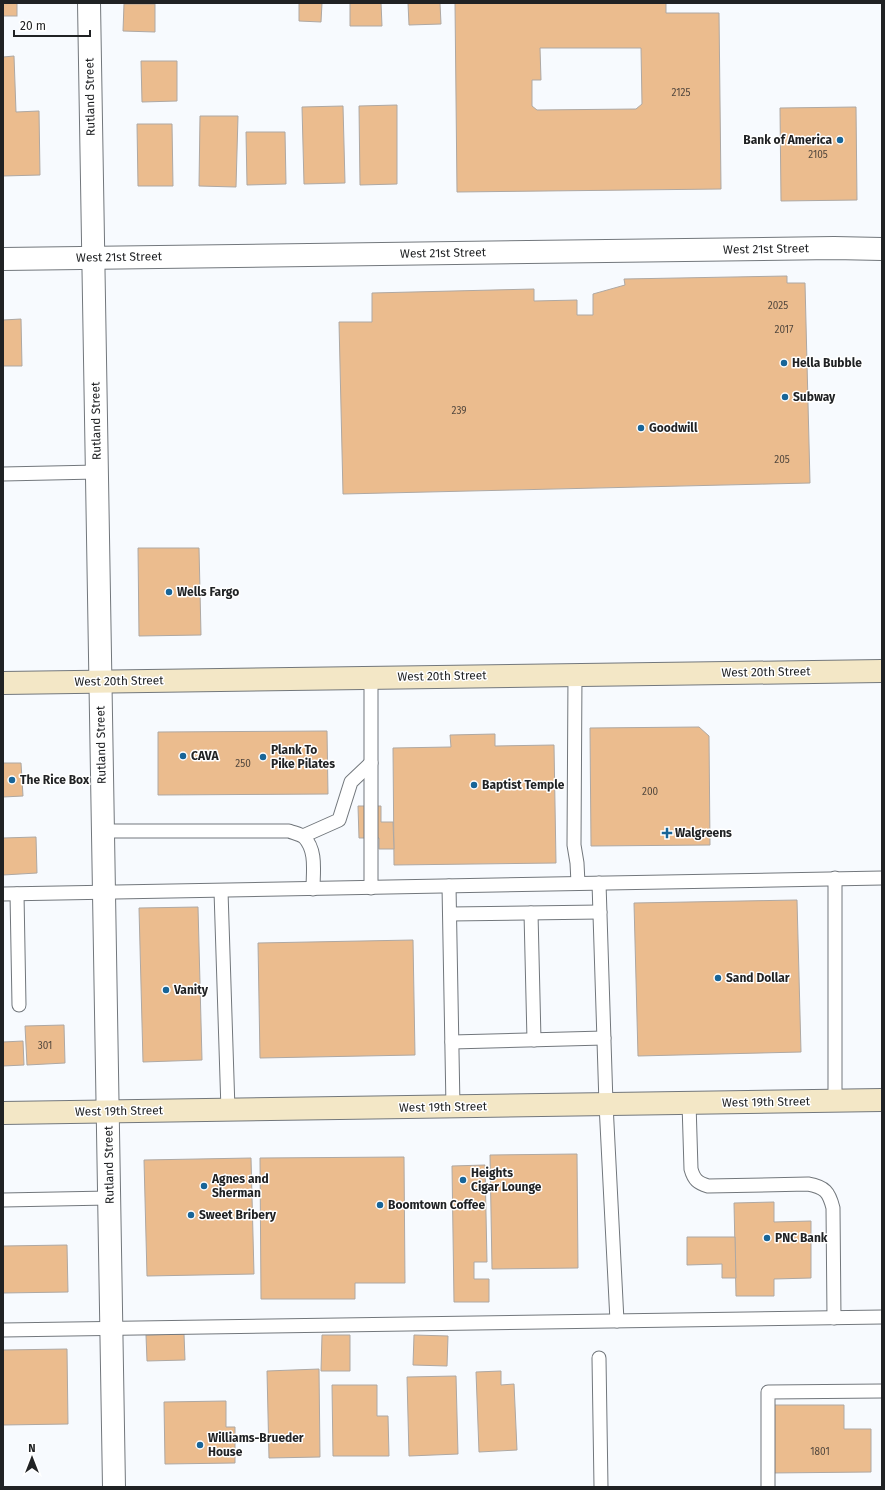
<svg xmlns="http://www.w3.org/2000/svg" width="885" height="1490" font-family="'Fira Sans',sans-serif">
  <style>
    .building { fill: #ebbc8e; stroke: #aea8a3; fill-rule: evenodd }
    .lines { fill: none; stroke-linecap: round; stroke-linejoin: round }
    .lane-casing { stroke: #72777c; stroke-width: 15 }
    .street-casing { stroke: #72777c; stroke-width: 24 }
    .secondary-casing { stroke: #72777c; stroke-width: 24 }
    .lane { stroke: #fff; stroke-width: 13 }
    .street { stroke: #fff; stroke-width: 22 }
    .secondary { stroke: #f3e7c6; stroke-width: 22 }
    .poi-dot { fill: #186598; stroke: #fff; stroke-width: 1.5 }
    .labels { text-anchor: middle; stroke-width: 3; stroke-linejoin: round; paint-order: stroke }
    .number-label { font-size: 10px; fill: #53483e }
    .street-label { font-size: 12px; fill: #202224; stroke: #fff }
    .poi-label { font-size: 12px; font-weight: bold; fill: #202224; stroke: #fff; text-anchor: start }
  </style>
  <rect width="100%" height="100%" fill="#f7fafe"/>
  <g class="building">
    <rect x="3" y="3" width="14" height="13"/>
    <polygon points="299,3 322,3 321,22 299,21"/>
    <polygon points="350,3 381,3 382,26 350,26"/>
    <polygon points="408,3 440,3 441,24 409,25"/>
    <path d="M 455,3 L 666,3 L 666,13 L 719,13 L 721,189 L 457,192 ZM 540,48 L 641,48 L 642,104 L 636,109 L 537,110 L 532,106 L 532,80 L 541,80 Z"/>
    <polygon points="124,4 155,4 155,32 123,31"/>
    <polygon points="14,56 16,112 39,111 40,175 3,176 3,57"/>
    <polygon points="141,61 177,61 177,101 142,102"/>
    <polygon points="397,105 397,184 360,185 359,106"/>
    <polygon points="343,106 345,183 304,184 302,107"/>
    <polygon points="856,107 857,200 781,201 780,108"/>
    <polygon points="200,116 238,116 236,187 199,186"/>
    <polygon points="137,124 172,124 173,186 138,186"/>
    <polygon points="246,132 285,132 286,184 247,185"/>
    <polygon points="787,276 787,283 805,283 810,483 343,494 339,322 372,322 372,293 534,289 534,301 577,300 577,315 593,315 593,294 625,285 624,279"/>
    <polygon points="21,319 22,366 3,366 3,320"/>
    <polygon points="138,548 199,548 201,635 139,636"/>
    <polygon points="699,727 709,736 710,845 591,846 590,728"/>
    <polygon points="327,731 328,794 158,795 158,732"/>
    <polygon points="495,734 495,746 554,745 556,863 394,865 393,748 451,747 450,735"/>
    <polygon points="3,763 21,763 23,796 3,797"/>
    <polygon points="358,806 381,806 381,822 393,822 394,849 379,849 379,838 359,838"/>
    <polygon points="36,837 37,873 3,875 3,838"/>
    <polygon points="797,900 801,1052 638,1056 634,903"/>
    <polygon points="198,907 202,1060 143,1062 139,908"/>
    <polygon points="413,940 415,1055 260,1058 258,943"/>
    <polygon points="64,1025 65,1063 27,1065 25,1026"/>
    <polygon points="23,1041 24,1065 3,1066 3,1042"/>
    <polygon points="577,1154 578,1268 492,1269 490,1155"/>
    <polygon points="404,1157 405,1283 355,1283 355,1299 261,1299 260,1158"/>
    <polygon points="251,1158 254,1274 147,1276 144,1160"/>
    <polygon points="485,1165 487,1262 474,1262 474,1279 489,1279 489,1302 454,1302 452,1166"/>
    <polygon points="774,1202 774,1222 811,1221 811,1278 774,1279 774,1296 736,1296 734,1203"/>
    <polygon points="687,1237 735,1237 736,1278 722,1278 722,1264 687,1265"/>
    <polygon points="67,1245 68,1292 3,1293 3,1246"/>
    <polygon points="184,1334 185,1360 147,1361 146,1335"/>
    <polygon points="322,1335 350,1335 350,1371 321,1371"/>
    <polygon points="414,1335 448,1336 447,1366 413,1365"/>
    <polygon points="67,1349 68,1424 3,1425 3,1350"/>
    <polygon points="319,1369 320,1457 269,1458 267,1371"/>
    <polygon points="501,1371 501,1385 514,1384 517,1450 479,1452 476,1372"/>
    <polygon points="456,1376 458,1454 409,1456 407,1377"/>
    <polygon points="332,1385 377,1385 377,1416 388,1416 389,1456 333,1456"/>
    <polygon points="226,1401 226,1427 235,1427 235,1463 165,1464 164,1402"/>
    <polygon points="769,1405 844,1405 844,1429 871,1429 871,1472 770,1473"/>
  </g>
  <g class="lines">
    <g class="lane-casing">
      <g id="lane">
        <polyline points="3,474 97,472"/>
        <polyline points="575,674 574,845 577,863 578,883"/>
        <polyline points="371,677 371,888"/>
        <path d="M 103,831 L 289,831 C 294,833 300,834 304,837 C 317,851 313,871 313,889"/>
        <polyline points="303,836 339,820 351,782 371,763"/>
        <polyline points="835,878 835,1101"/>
        <polyline points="599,883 606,1104 617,1321"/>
        <polyline points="449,886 453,1107"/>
        <polyline points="221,891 228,1110"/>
        <polyline points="3,894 882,878"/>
        <polyline points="17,894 19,1005"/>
        <polyline points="531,913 534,1040"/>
        <polyline points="450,914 600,912"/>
        <polyline points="452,1042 604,1038"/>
        <path d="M 689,1103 L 691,1169 C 694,1180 698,1183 708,1186 L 808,1184 C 825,1187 829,1192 833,1208 L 834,1318"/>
        <polyline points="3,1200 109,1198"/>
        <polyline points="3,1330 882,1317"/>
        <polyline points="599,1358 601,1487"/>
        <polyline points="768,1487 768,1392 882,1391"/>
      </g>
    </g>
    <g class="street-casing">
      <g id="street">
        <polyline points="89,3 114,1487"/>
        <polyline points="3,259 834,248 882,249"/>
      </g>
    </g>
    <g class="secondary-casing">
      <g id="secondary">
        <polyline points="3,683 882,671"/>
        <polyline points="3,1113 882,1100"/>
      </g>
    </g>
    <use href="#lane" class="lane"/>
    <use href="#street" class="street"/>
    <use href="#secondary" class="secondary"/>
  </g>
  <g class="poi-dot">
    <circle cx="840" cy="140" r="4"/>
    <circle cx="784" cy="363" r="4"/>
    <circle cx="785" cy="397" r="4"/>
    <circle cx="641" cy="428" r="4"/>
    <circle cx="169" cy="592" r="4"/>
    <circle cx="183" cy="756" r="4"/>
    <circle cx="263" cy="757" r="4"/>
    <circle cx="12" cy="780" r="4"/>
    <circle cx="474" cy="785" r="4"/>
    <path d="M665 827h4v4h4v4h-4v4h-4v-4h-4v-4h4z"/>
    <circle cx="718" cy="978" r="4"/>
    <circle cx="166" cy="990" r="4"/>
    <circle cx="463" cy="1180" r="4"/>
    <circle cx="204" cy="1186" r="4"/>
    <circle cx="380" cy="1205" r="4"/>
    <circle cx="191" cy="1215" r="4"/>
    <circle cx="767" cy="1238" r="4"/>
    <circle cx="200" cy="1445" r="4"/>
  </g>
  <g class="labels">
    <g class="number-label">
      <text x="681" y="96">2125</text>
      <text x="818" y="158">2105</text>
      <text x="778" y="309">2025</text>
      <text x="784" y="333">2017</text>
      <text x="459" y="414">239</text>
      <text x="782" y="463">205</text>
      <text x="243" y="767">250</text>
      <text x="650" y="795">200</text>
      <text x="45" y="1049">301</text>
      <text x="820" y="1455">1801</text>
    </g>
    <g class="street-label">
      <text transform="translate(90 97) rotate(-91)" y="4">Rutland Street</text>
      <text transform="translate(766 249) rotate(-1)" y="4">West 21st Street</text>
      <text transform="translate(443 253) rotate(-1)" y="4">West 21st Street</text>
      <text transform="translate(119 257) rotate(-1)" y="4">West 21st Street</text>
      <text transform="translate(96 421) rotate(-91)" y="4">Rutland Street</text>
      <text transform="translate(766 672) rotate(-1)" y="4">West 20th Street</text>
      <text transform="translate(442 676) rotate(-1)" y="4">West 20th Street</text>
      <text transform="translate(119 681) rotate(-1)" y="4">West 20th Street</text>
      <text transform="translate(101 745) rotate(-91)" y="4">Rutland Street</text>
      <text transform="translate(766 1102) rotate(-1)" y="4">West 19th Street</text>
      <text transform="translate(443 1107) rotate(-1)" y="4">West 19th Street</text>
      <text transform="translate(119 1111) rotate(-1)" y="4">West 19th Street</text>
      <text transform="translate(109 1165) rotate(-91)" y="4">Rutland Street</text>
    </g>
    <g class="poi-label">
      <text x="832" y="144" text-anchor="end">Bank of America</text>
      <text x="792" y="367">Hella Bubble</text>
      <text x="793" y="401">Subway</text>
      <text x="649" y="432">Goodwill</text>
      <text x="177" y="596">Wells Fargo</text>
      <text x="271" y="754">Plank To<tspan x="271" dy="14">Pike Pilates</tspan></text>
      <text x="191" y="760">CAVA</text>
      <text x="20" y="784">The Rice Box</text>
      <text x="482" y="789">Baptist Temple</text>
      <text x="675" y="837">Walgreens</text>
      <text x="726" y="982">Sand Dollar</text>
      <text x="174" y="994">Vanity</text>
      <text x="471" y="1177">Heights<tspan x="471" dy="14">Cigar Lounge</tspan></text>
      <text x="212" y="1183">Agnes and<tspan x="212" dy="14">Sherman</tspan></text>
      <text x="388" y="1209">Boomtown Coffee</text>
      <text x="199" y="1219">Sweet Bribery</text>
      <text x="775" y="1242">PNC Bank</text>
      <text x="208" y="1442">Williams-Brueder<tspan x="208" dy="14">House</tspan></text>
    </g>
  </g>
  <rect width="885" height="1490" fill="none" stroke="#202224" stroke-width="8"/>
  <g transform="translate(32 1458)" stroke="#ffffff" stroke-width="3" paint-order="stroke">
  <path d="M0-3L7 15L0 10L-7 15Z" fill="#202224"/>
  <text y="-6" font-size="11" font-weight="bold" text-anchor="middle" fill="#202224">N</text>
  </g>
  <path d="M14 30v6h76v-6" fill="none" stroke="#202224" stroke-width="2"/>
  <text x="20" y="30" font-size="12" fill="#202224" stroke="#ffffff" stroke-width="3" paint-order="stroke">20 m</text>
</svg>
